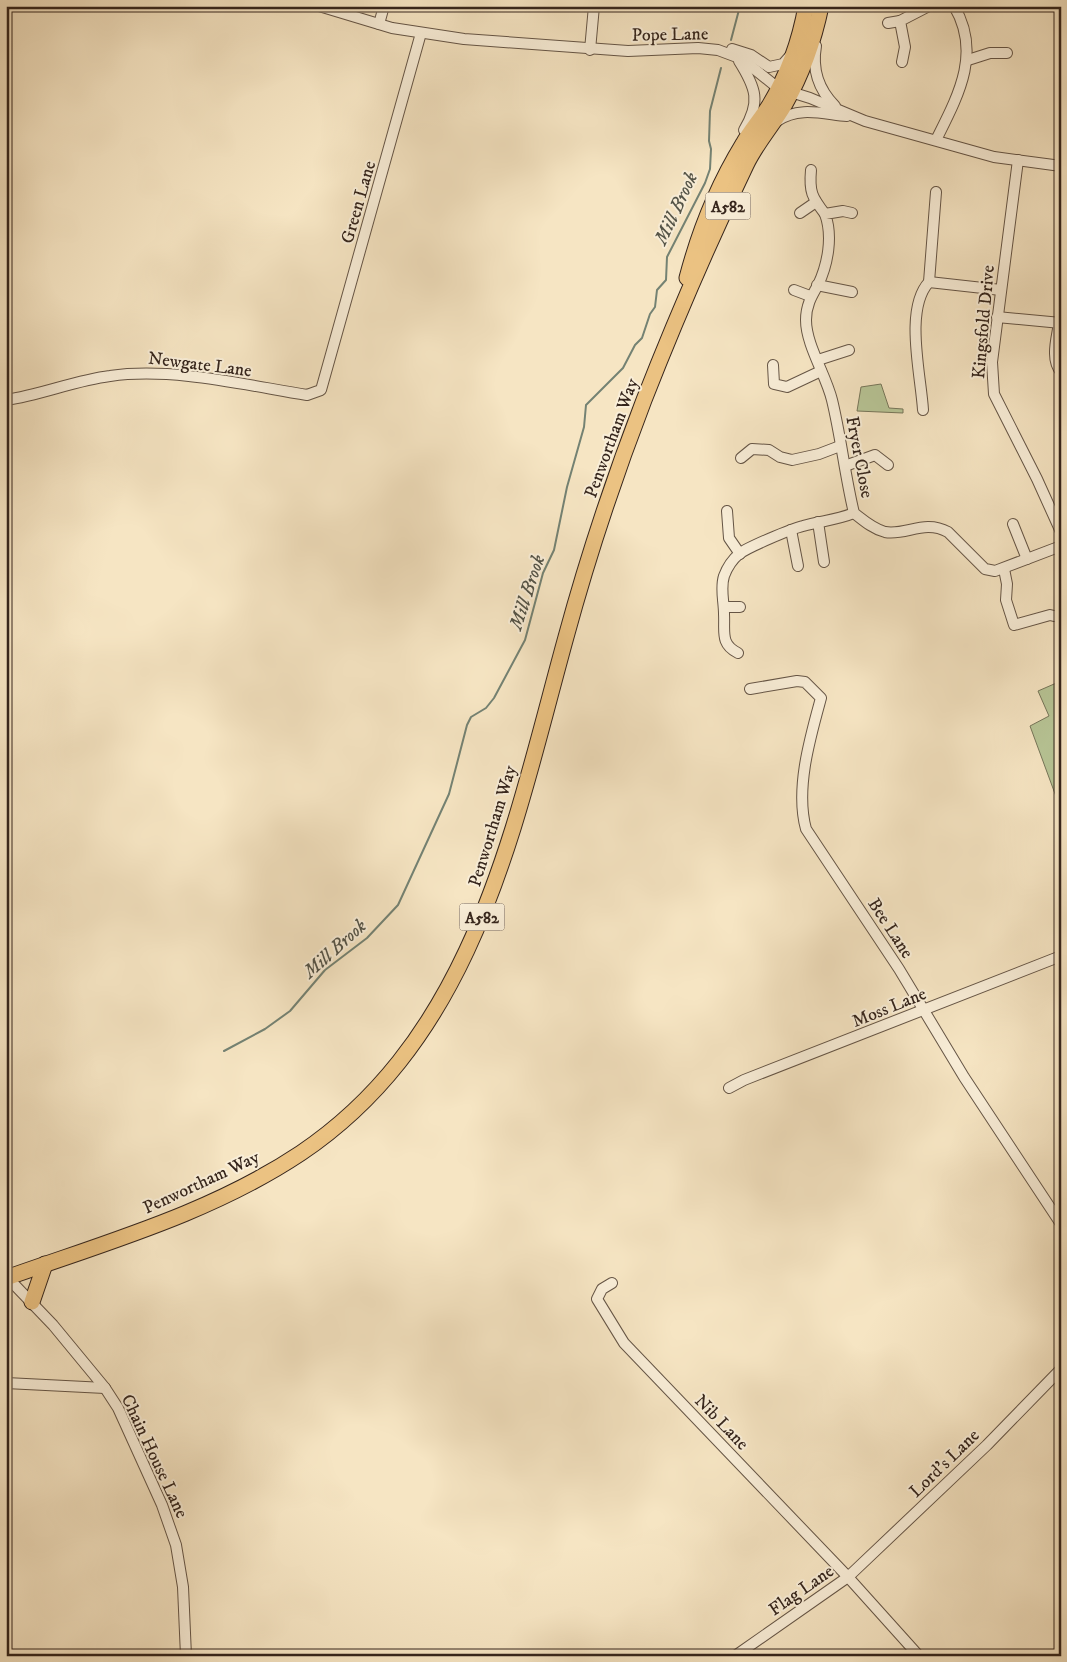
<svg xmlns="http://www.w3.org/2000/svg" width="1067" height="1662" font-family="'IM FELL DW Pica',serif">
  <style>
    .green { fill: #b8c697; stroke: #76765a }
    .lines { fill: none; stroke-linecap: round; stroke-linejoin: round }
    .stream { stroke: #748273; stroke-width: 2 }
    .minor-casing { stroke: #655546; stroke-width: 12 }
    .highway-casing { stroke: #35251c; stroke-width: 17 }
    .minor { stroke: #f9eed8; stroke-width: 10 }
    .highway { stroke: #ebc282; stroke-width: 15 }
    .labels { text-anchor: middle; stroke-width: 4; stroke-linejoin: round; paint-order: stroke }
    .shield { fill: #f9eed8; stroke: #706154; stroke-width: 1 }
    .shield-label { font-size: 16px; font-weight: bold; fill: #35251c }
    .street-label { font-size: 18px; fill: #35251c; stroke: #f9eed8 }
    .water-label { font-size: 19px; font-style: italic; fill: #545448; stroke: #f9eed8 }
  </style>
  <rect width="100%" height="100%" fill="#f6e5c3"/>
  <filter id="stains"><feTurbulence type="fractalNoise" baseFrequency=".004" numOctaves="4"/><feColorMatrix values="0 0 0 0 .2 0 0 0 0 .09 0 0 0 0 .02 0 0 0 .5 -.17"/></filter>
  <radialGradient id="worn" r=".72"><stop offset=".6" stop-color="#630" stop-opacity="0"/><stop offset="1" stop-color="#630" stop-opacity=".3"/></radialGradient>
  <g class="green">
    <polygon points="881,384 889,408 903,409 903,413 857,411 861,387"/>
    <polygon points="1061,681 1061,810 1030,726 1049,716 1038,691"/>
  </g>
  <g class="lines">
    <g class="stream">
      <polyline points="731,40 740,6"/>
      <polyline points="224,1051 265,1029 290,1011 325,970 367,938 398,905 449,794 467,725 471,717 486,708 494,698 525,640 543,573 554,550 567,487 584,427 586,405 623,368 635,345 642,338 650,314 655,307 657,290 666,280 667,257 705,183 710,169 711,149 709,141 710,111 721,68"/>
    </g>
    <g class="minor-casing">
      <g id="minor">
        <polyline points="319,6 392,28 464,39 628,51 698,48 718,50 742,59 778,88 810,98 865,121 994,157 1061,166"/>
        <polyline points="888,23 900,21"/>
        <polyline points="379,24 384,6"/>
        <path d="M 816,46 C 812,69 818,89 835,106"/>
        <polyline points="732,49 751,55 769,67 783,64 790,56"/>
        <polyline points="590,50 594,6"/>
        <polyline points="968,60 990,53 1007,53"/>
        <path d="M 739,61 C 756,88 761,102 744,130"/>
        <polyline points="902,62 905,47 900,21 929,6"/>
        <path d="M 777,121 C 799,106 823,114 847,116"/>
        <path d="M 936,140 C 958,96 982,53 954,6"/>
        <polyline points="1018,160 992,362 994,394 1037,479 1061,532"/>
        <path d="M 811,170 C 809,192 812,197 825,214"/>
        <polyline points="800,213 816,202"/>
        <path d="M 852,213 L 843,211 L 825,214 C 833,236 828,264 818,285 C 811,297 806,306 806,320 C 806,345 826,375 832,400 C 841,437 845,476 854,513 C 863,520 873,529 885,532 C 906,536 924,519 948,532 L 985,569 L 995,571 L 1061,546"/>
        <polyline points="929,282 1001,290"/>
        <polyline points="817,285 852,292"/>
        <polyline points="794,290 810,296"/>
        <polyline points="997,317 1061,323"/>
        <path d="M 1059,323 C 1057,338 1050,359 1061,372"/>
        <polyline points="818,360 849,350"/>
        <polyline points="773,365 774,384 787,387 821,371"/>
        <path d="M 6,400 C 41,395 76,380 110,376 C 172,367 245,385 307,395 L 321,390 L 421,33"/>
        <path d="M 923,410 C 921,375 904,309 929,282 L 936,192"/>
        <polyline points="741,458 752,449 769,450 780,457 792,460 819,454 840,446"/>
        <polyline points="845,466 875,455 888,465"/>
        <polyline points="727,511 729,538 740,554"/>
        <polyline points="818,522 824,562"/>
        <polyline points="1013,524 1027,559"/>
        <polyline points="791,530 798,566"/>
        <polyline points="1004,569 1007,584 1006,600 1014,625 1050,615 1054,616"/>
        <polyline points="724,607 740,607"/>
        <path d="M 738,653 C 720,644 725,632 724,614 C 724,601 720,588 724,576 C 727,568 733,559 739,554 C 748,547 791,529 803,526 C 820,521 837,520 854,513"/>
        <path d="M 750,689 L 797,681 L 805,682 L 821,698 C 810,738 795,789 806,829 L 899,969 L 964,1077 L 1061,1224"/>
        <polyline points="729,1088 744,1080 1061,956"/>
        <polyline points="6,1276 53,1325 105,1388 118,1408 162,1505 176,1545 183,1587 186,1656"/>
        <polyline points="612,1283 602,1289 597,1299 624,1343 848,1577 919,1656"/>
        <polyline points="6,1383 105,1388"/>
        <polyline points="735,1656 848,1577 987,1445 1061,1369"/>
      </g>
    </g>
    <g class="highway-casing">
      <g id="highway">
        <path d="M 687,278 C 699,232 718,185 743,144 C 750,131 761,119 769,106 C 787,76 800,40 806,6"/>
        <path d="M 6,1278 C 107,1242 211,1213 301,1153 C 476,1035 514,825 566,637 C 588,556 614,478 644,400 C 675,321 709,242 746,165 C 757,142 773,125 785,104 C 802,74 814,40 821,6"/>
        <polyline points="32,1302 45,1264"/>
      </g>
    </g>
    <use href="#minor" class="minor"/>
    <use href="#highway" class="highway"/>
  </g>
  <g class="labels">
    <g class="shield">
      <rect x="705.5" y="192.5" width="45" height="27" rx="4"/>
      <rect x="459.5" y="903.5" width="45" height="27" rx="4"/>
    </g>
    <g class="shield-label">
      <text x="728" y="212">A582</text>
      <text x="482" y="923">A582</text>
    </g>
    <g class="street-label">
      <text transform="translate(670 34) rotate(-1)" y="6">Pope Lane</text>
      <text transform="translate(358 202) rotate(-74)" y="6">Green Lane</text>
      <text transform="translate(983 322) rotate(-85)" y="6">Kingsfold Drive</text>
      <text transform="translate(200 364) rotate(7)" y="6">Newgate Lane</text>
      <text transform="translate(611 438) rotate(-70)" y="6">Penwortham Way</text>
      <text transform="translate(860 457) rotate(79)" y="6">Fryer Close</text>
      <text transform="translate(492 826) rotate(-73)" y="6">Penwortham Way</text>
      <text transform="translate(891 928) rotate(57)" y="6">Bee Lane</text>
      <text transform="translate(889 1007) rotate(-22)" y="6">Moss Lane</text>
      <text transform="translate(201 1182) rotate(-25)" y="6">Penwortham Way</text>
      <text transform="translate(722 1422) rotate(46)" y="6">Nib Lane</text>
      <text transform="translate(155 1456) rotate(65)" y="6">Chain House Lane</text>
      <text transform="translate(944 1463) rotate(-44)" y="6">Lord's Lane</text>
      <text transform="translate(801 1590) rotate(-35)" y="6">Flag Lane</text>
    </g>
    <g class="water-label">
      <text transform="translate(675 208) rotate(-65)" y="7">Mill Brook</text>
      <text transform="translate(526 592) rotate(-72)" y="7">Mill Brook</text>
      <text transform="translate(334 948) rotate(-42)" y="7">Mill Brook</text>
    </g>
  </g>
  <rect width="1067" height="1662" fill="none" stroke="#f6e5c3" stroke-width="25"/>
  <rect x="8" y="8" width="1052" height="1647" fill="none" stroke="#35251c" stroke-width="2.5"/>
  <rect x="12" y="12" width="1042" height="1637" fill="none" stroke="#35251c"/>
  <rect width="100%" height="100%" filter="url(#stains)"/>
  <rect width="100%" height="100%" fill="url(#worn)"/>
</svg>
